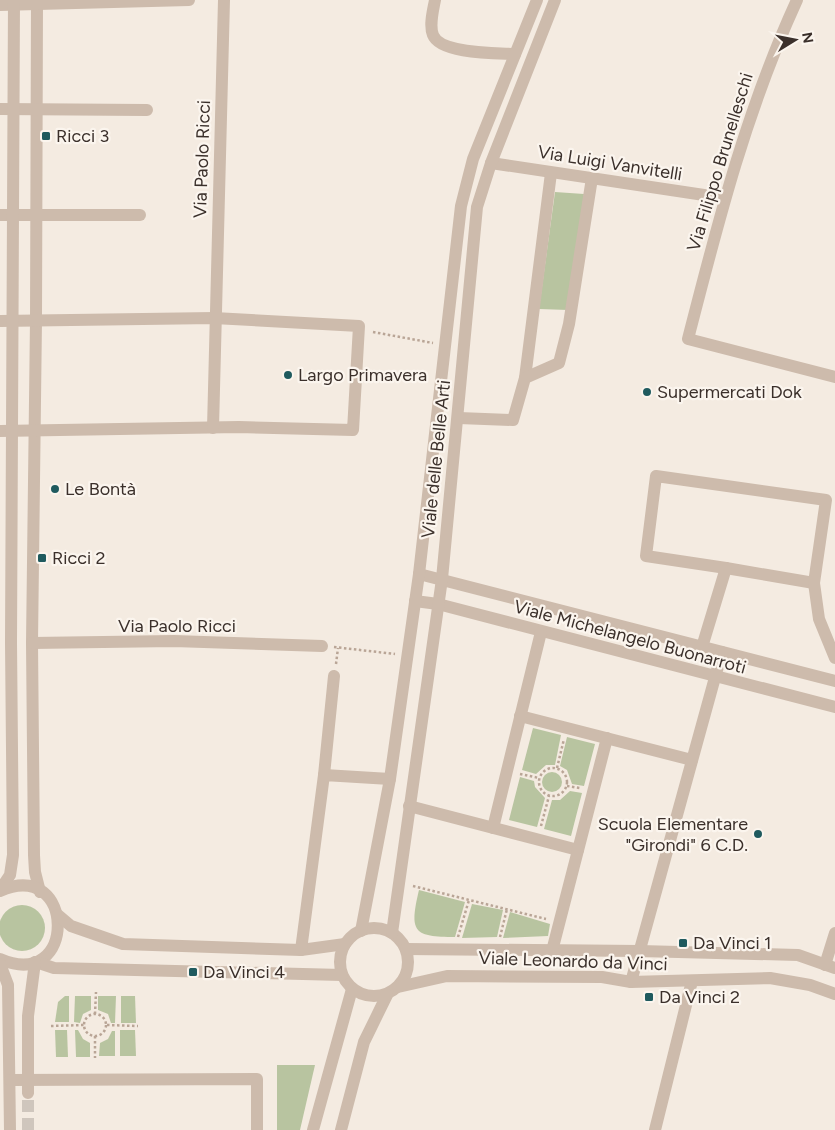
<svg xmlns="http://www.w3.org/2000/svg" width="835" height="1130" font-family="Figtree,sans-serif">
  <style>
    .green { fill: #b8c4a0 }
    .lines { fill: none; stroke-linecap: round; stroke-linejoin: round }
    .minor-tunnel { stroke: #cfc6bd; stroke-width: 12; stroke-dasharray: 12 6; stroke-linecap: butt }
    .path { stroke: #b9a596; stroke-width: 2.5; stroke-dasharray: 2.5 2.5; stroke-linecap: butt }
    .minor { stroke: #cdbbac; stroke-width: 12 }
    .poi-dot { fill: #1f5a5e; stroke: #fbf5ee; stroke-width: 2 }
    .labels { text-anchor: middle; stroke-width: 4.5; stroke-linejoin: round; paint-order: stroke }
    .poi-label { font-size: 18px; fill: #3b302b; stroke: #fbf5ee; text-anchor: start }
    .street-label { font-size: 18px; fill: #3b302b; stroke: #fbf5ee }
  </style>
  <rect width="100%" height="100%" fill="#f4ebe1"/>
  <g class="green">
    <polygon points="555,192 584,194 568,310 539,309"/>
    <polygon points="533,728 561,735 555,765 546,765 536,774 522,770"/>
    <polygon points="567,737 595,744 584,786 572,784 567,770 560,766"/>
    <circle cx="552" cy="782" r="10"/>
    <polygon points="520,777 534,781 535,787 545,798 537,827 509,820"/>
    <polygon points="570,791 582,793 571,836 544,829 552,800 560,800"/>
    <path d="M 419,890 L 465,902 L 455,937 C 413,937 409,932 419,890 Z"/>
    <polygon points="472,904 503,910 497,937 462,938"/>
    <circle cx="22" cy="928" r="23"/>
    <polygon points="510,912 550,924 548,936 503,938"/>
    <polygon points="65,996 69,996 69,1022 55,1022 58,1002"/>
    <polygon points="75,996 91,996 91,1010 83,1014 80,1023 74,1022"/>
    <polygon points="98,996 116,996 115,1023 111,1023 108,1014 98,1010"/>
    <polygon points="121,996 135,996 136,1023 121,1023"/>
    <polygon points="55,1030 67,1030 68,1057 56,1057"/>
    <polygon points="75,1030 78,1030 83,1039 90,1043 90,1057 76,1057"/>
    <polygon points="120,1030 135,1030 136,1056 120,1056"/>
    <polygon points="112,1031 115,1031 115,1056 99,1056 100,1043 108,1039"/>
    <polygon points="277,1065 315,1065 300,1130 277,1130"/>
  </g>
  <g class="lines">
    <polyline class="minor-tunnel" points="28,1130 28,1093"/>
    <g class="path">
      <polyline points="373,332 433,343"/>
      <polyline points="334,647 395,654"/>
      <polyline points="336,664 338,648"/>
      <circle cx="553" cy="782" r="14"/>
      <polyline points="557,768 564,739"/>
      <polyline points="520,774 539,778"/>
      <polyline points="567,786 580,788"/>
      <polyline points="541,826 549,796"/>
      <polyline points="413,886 546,919"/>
      <polyline points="458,937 469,900"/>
      <polyline points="500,937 507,909"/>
      <circle cx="95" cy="1025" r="11"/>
      <polyline points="95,1014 96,992"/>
      <polyline points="107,1025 138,1026"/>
      <polyline points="51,1026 84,1025"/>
      <polyline points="95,1036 95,1058"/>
    </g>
    <g class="minor">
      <polyline points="37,0 36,320 32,643 34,855 35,872 40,892"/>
      <path d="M 435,0 C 433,11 429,25 433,35 C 440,54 497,53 515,54"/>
      <path d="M 797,0 C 746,111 718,222 688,339 L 835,377"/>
      <polyline points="0,5 189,0"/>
      <polyline points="0,109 147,110"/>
      <polyline points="491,163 724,198"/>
      <polyline points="0,215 140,215"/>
      <polyline points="0,321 214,318 359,326 353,430 239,427 0,431"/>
      <polyline points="525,378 551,173"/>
      <polyline points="459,418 513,420 525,378 559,363 569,324 592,178"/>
      <polyline points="213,428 224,0"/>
      <polyline points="726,568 814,583"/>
      <polyline points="419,574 835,681"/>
      <polyline points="415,601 438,604 835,707"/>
      <polyline points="32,643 174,641 322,646"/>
      <polyline points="702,647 726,568 646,556 656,476 826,500 814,583 819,619 835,658"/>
      <polyline points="520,716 692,760"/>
      <polyline points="324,775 334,676"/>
      <polyline points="409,806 578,850"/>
      <polyline points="493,828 541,632"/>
      <polyline points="0,890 10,875 13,855 11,643 14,0"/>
      <path d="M 0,891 C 76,857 78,993 0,959"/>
      <polyline points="58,915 71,926 123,944 301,950 345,944"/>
      <circle cx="374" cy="962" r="34"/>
      <polyline points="361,931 390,779 419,574 461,206 473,159 537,0"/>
      <polyline points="392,933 442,579 477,207 491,163 555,0"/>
      <polyline points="406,949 640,951 798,955 835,968"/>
      <polyline points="301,950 324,775 390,779"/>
      <polyline points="552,951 607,738"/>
      <polyline points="36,962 54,968 342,975"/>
      <polyline points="0,964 8,985 10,1130"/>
      <polyline points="825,965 835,933"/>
      <polyline points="631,982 722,652"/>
      <polyline points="398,987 447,976 602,977 631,982 770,978 810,985 835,994"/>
      <polyline points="10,1080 257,1079 257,1130"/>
      <polyline points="28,1093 28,1016 35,962"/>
      <polyline points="313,1130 352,989"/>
      <polyline points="341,1130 364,1042 387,995"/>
      <polyline points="655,1130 692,981"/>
    </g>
  </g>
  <g class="poi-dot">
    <rect x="41" y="131" width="10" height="10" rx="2.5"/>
    <circle cx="288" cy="375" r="5"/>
    <circle cx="647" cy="392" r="5"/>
    <circle cx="55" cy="489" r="5"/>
    <rect x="37" y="553" width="10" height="10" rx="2.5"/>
    <circle cx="758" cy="834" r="5"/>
    <rect x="678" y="938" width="10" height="10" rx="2.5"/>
    <rect x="188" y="967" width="10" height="10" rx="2.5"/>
    <rect x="644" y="992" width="10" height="10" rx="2.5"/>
  </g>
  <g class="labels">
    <g class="poi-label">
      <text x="56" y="142">Ricci 3</text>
      <text x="298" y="381">Largo Primavera</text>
      <text x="657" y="398">Supermercati Dok</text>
      <text x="65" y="495">Le Bontà</text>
      <text x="52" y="564">Ricci 2</text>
      <text x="748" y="830" text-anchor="end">Scuola Elementare<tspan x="748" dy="21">"Girondi" 6 C.D.</tspan></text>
      <text x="693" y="949">Da Vinci 1</text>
      <text x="203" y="978">Da Vinci 4</text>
      <text x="659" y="1003">Da Vinci 2</text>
    </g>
    <g class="street-label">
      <text transform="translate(202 159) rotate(-88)" y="6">Via Paolo Ricci</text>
      <text transform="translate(720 162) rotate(-73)" y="6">Via Filippo Brunelleschi</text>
      <text transform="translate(610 163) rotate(9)" y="6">Via Luigi Vanvitelli</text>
      <text transform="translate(436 459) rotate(-84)" y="6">Viale delle Belle Arti</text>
      <text x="177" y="632">Via Paolo Ricci</text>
      <text transform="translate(630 637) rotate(15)" y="6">Viale Michelangelo Buonarroti</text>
      <text transform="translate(573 961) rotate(2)" y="6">Viale Leonardo da Vinci</text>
    </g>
  </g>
  <g transform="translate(795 40) rotate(80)" stroke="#fbf5ee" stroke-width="4" paint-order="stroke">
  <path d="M0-4L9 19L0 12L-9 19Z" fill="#3b302b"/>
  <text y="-8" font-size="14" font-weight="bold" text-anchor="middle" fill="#3b302b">N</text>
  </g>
</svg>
